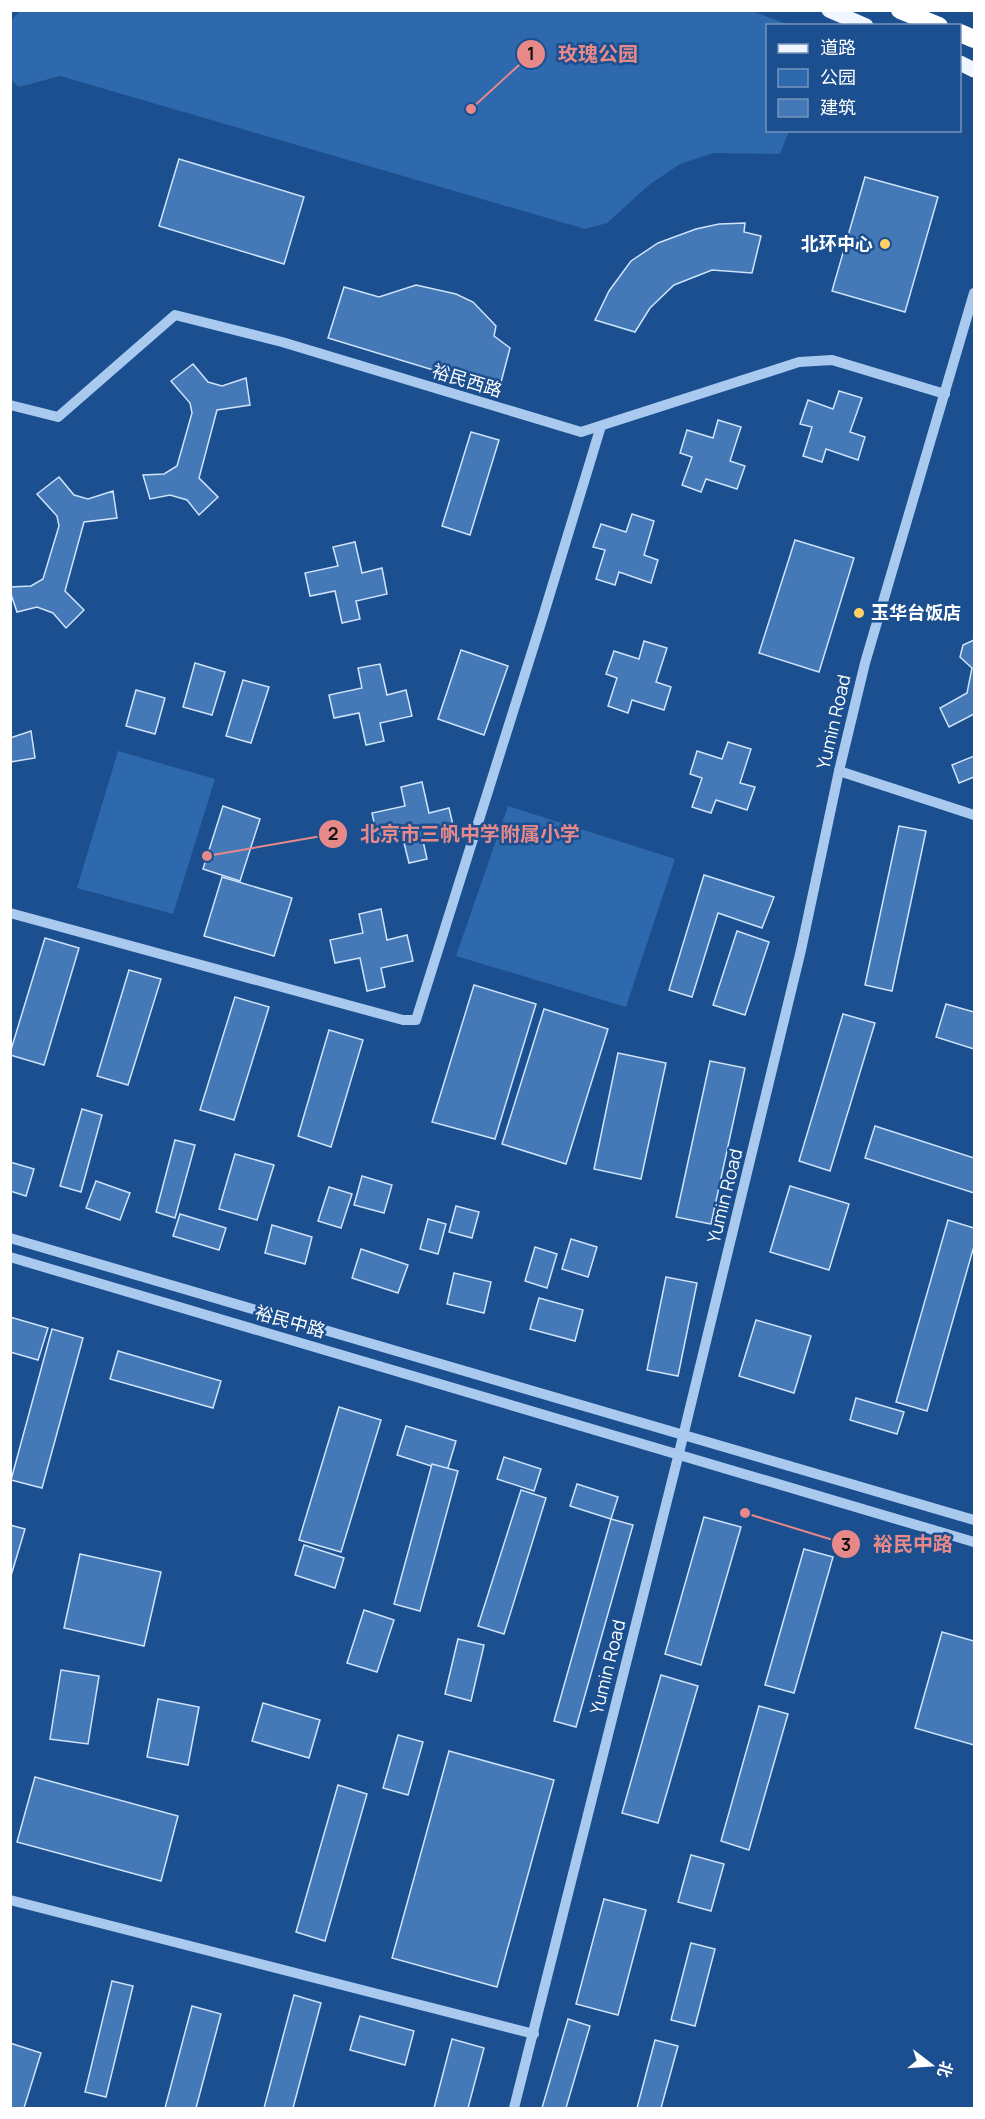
<svg xmlns="http://www.w3.org/2000/svg" width="985" height="2119" font-family="Manrope,'Noto Sans SC',sans-serif">
  <style>
    .green { fill: #2e69ad }
    .building { fill: #4478b7; stroke: #cfe3fa; stroke-width: 1.5 }
    .lines { fill: none; stroke-linecap: round; stroke-linejoin: round }
    .minor { stroke: #a9c9ee; stroke-width: 10 }
    .major { stroke: #f0f6ff; stroke-width: 15 }
    .highway { stroke: #fff; stroke-width: 18 }
    .poi-dot { fill: #ffd166; stroke: #1b4f8f; stroke-width: 2 }
    .labels { text-anchor: middle; stroke-width: 5; stroke-linejoin: round; paint-order: stroke }
    .poi-label { font-size: 18px; font-weight: bold; fill: #fff; stroke: #1b4f8f; text-anchor: end }
    .street-label { font-size: 18px; fill: #fff; stroke: #1b4f8f }
    .leader { fill: none; stroke: #e88989; stroke-width: 2 }
    .callout-dot { fill: #e88989; stroke: #1b4f8f; stroke-width: 2 }
    .mark-label { font-size: 18px; text-anchor: middle; font-weight: bold; fill: #111 }
    .callout-label { font-size: 20px; text-anchor: middle; font-weight: bold; fill: #e88989; stroke: #1b4f8f; stroke-width: 5; stroke-linejoin: round; paint-order: stroke }
  </style>
  <rect width="100%" height="100%" fill="#1b4f8f"/>
  <g class="green">
    <polygon points="21,10 752,11 789,25 768,26 768,130 789,131 780,154 714,153 680,164 649,185 607,223 585,229 60,76 19,87 11,80 10,22"/>
    <polygon points="118,751 215,779 173,914 77,888"/>
    <polygon points="508,806 675,859 626,1007 456,956"/>
  </g>
  <g class="building">
    <polygon points="179,159 304,197 284,264 159,226"/>
    <polygon points="865,177 938,197 905,312 832,291"/>
    <polygon points="745,223 744,232 761,236 752,273 712,270 674,285 650,308 635,332 595,320 609,291 631,261 658,243 696,229 719,224"/>
    <polygon points="416,285 456,294 473,302 496,326 494,336 510,348 499,390 328,338 344,287 379,297"/>
    <polygon points="193,364 208,382 222,386 246,378 250,405 217,410 199,478 218,497 199,515 187,500 170,495 150,499 143,475 164,474 177,466 192,413 190,403 171,381"/>
    <polygon points="839,391 862,398 850,432 865,437 858,460 826,449 822,462 803,456 812,427 800,424 808,400 833,409"/>
    <polygon points="718,420 741,427 730,461 745,466 737,489 706,479 701,492 682,485 692,457 680,453 687,430 713,438"/>
    <polygon points="471,432 499,440 470,535 442,526"/>
    <polygon points="59,477 74,495 88,499 113,491 117,518 84,522 65,591 84,610 66,628 53,613 37,607 17,612 10,591 10,587 31,586 43,579 59,526 57,516 37,494"/>
    <polygon points="632,514 654,521 644,555 658,560 651,583 619,572 615,585 596,579 605,550 593,547 601,524 626,532"/>
    <polygon points="795,540 854,558 819,672 759,653"/>
    <polygon points="355,542 362,573 382,568 387,594 356,601 360,619 342,623 335,591 310,596 305,573 338,566 333,547"/>
    <polygon points="974,640 974,714 949,727 940,708 967,693 972,668 960,657 963,645"/>
    <polygon points="644,641 667,648 656,682 671,687 664,710 632,700 628,713 608,706 617,678 606,674 614,651 639,659"/>
    <polygon points="461,650 508,666 484,735 438,719"/>
    <polygon points="195,663 225,672 212,715 183,707"/>
    <polygon points="380,664 387,695 406,690 412,716 380,723 384,741 366,745 359,713 334,718 329,695 362,688 358,668"/>
    <polygon points="243,680 269,687 251,743 226,736"/>
    <polygon points="136,690 165,698 155,734 126,726"/>
    <polygon points="31,731 35,758 10,762 10,738"/>
    <polygon points="728,742 751,749 740,783 755,787 747,810 716,800 711,813 692,807 702,778 690,774 697,751 722,759"/>
    <polygon points="974,756 974,777 959,783 952,765"/>
    <polygon points="422,782 429,813 449,808 455,834 423,841 427,859 409,863 401,831 377,836 372,813 405,806 401,787"/>
    <polygon points="223,806 260,819 240,881 203,869"/>
    <polygon points="899,826 926,831 892,991 865,985"/>
    <polygon points="704,875 774,897 762,928 718,913 692,997 669,990"/>
    <polygon points="222,877 292,898 274,956 204,936"/>
    <polygon points="381,909 387,940 407,935 413,961 381,968 385,987 367,991 360,958 335,963 330,940 363,933 359,914"/>
    <polygon points="737,931 769,942 745,1015 713,1005"/>
    <polygon points="45,938 79,948 44,1065 10,1055 10,1053"/>
    <polygon points="129,970 161,979 128,1085 97,1076"/>
    <polygon points="474,985 536,1004 495,1139 432,1122"/>
    <polygon points="235,997 269,1007 234,1120 200,1110"/>
    <polygon points="946,1004 974,1012 974,1049 936,1037"/>
    <polygon points="544,1009 608,1029 566,1164 502,1144"/>
    <polygon points="843,1014 875,1023 830,1171 799,1161"/>
    <polygon points="329,1030 363,1040 331,1147 298,1136"/>
    <polygon points="618,1053 666,1063 641,1179 594,1169"/>
    <polygon points="710,1061 745,1068 711,1224 676,1217"/>
    <polygon points="82,1109 102,1115 81,1192 60,1186"/>
    <polygon points="875,1126 974,1158 974,1193 865,1158"/>
    <polygon points="175,1140 195,1145 175,1218 156,1212"/>
    <polygon points="235,1154 274,1165 257,1220 219,1209"/>
    <polygon points="10,1162 34,1169 26,1196 10,1191"/>
    <polygon points="362,1176 392,1185 384,1213 354,1205"/>
    <polygon points="96,1181 130,1193 120,1220 86,1208"/>
    <polygon points="790,1186 849,1204 829,1270 770,1252"/>
    <polygon points="329,1187 352,1194 341,1228 318,1221"/>
    <polygon points="456,1206 479,1212 472,1238 449,1232"/>
    <polygon points="180,1214 226,1228 219,1250 173,1236"/>
    <polygon points="428,1219 446,1224 438,1254 420,1249"/>
    <polygon points="948,1220 974,1228 974,1246 927,1411 896,1402"/>
    <polygon points="272,1225 312,1237 305,1264 265,1253"/>
    <polygon points="571,1239 597,1247 588,1277 562,1269"/>
    <polygon points="535,1247 557,1254 547,1288 525,1281"/>
    <polygon points="361,1249 408,1265 398,1293 352,1278"/>
    <polygon points="454,1273 491,1282 484,1313 447,1304"/>
    <polygon points="666,1277 697,1283 678,1376 647,1370"/>
    <polygon points="539,1298 583,1310 575,1341 530,1329"/>
    <polygon points="10,1317 48,1328 38,1360 10,1352"/>
    <polygon points="756,1320 811,1336 794,1393 739,1376"/>
    <polygon points="52,1329 83,1338 42,1488 11,1480"/>
    <polygon points="118,1351 221,1381 213,1408 110,1379"/>
    <polygon points="856,1398 904,1412 897,1434 850,1420"/>
    <polygon points="339,1407 381,1420 341,1552 299,1540"/>
    <polygon points="406,1426 456,1441 447,1471 397,1455"/>
    <polygon points="504,1457 541,1469 534,1491 497,1479"/>
    <polygon points="432,1464 458,1471 420,1611 394,1604"/>
    <polygon points="577,1484 618,1497 611,1519 570,1506"/>
    <polygon points="521,1490 546,1498 504,1634 478,1626"/>
    <polygon points="704,1517 741,1527 701,1665 665,1654"/>
    <polygon points="611,1519 633,1525 576,1727 554,1721"/>
    <polygon points="10,1525 25,1529 10,1579"/>
    <polygon points="304,1545 344,1558 335,1588 295,1575"/>
    <polygon points="804,1549 833,1557 794,1693 765,1685"/>
    <polygon points="80,1554 161,1572 144,1646 64,1628"/>
    <polygon points="364,1610 394,1620 377,1672 347,1663"/>
    <polygon points="942,1632 974,1641 974,1745 915,1728"/>
    <polygon points="458,1639 484,1645 471,1701 445,1694"/>
    <polygon points="61,1670 99,1676 88,1744 50,1739"/>
    <polygon points="661,1675 698,1686 658,1823 622,1813"/>
    <polygon points="158,1699 199,1707 188,1765 147,1757"/>
    <polygon points="263,1703 320,1720 309,1758 252,1741"/>
    <polygon points="759,1706 788,1714 749,1850 721,1841"/>
    <polygon points="398,1735 423,1742 408,1795 383,1788"/>
    <polygon points="449,1751 554,1780 497,1987 392,1958"/>
    <polygon points="35,1777 178,1816 161,1881 17,1842"/>
    <polygon points="338,1785 367,1794 325,1941 296,1932"/>
    <polygon points="691,1855 724,1864 711,1911 678,1902"/>
    <polygon points="604,1899 646,1910 618,2015 576,2004"/>
    <polygon points="691,1943 715,1949 695,2026 671,2020"/>
    <polygon points="112,1981 133,1986 106,2097 85,2092"/>
    <polygon points="294,1995 321,2003 293,2108 264,2108"/>
    <polygon points="192,2006 221,2014 196,2108 165,2108"/>
    <polygon points="360,2016 414,2031 405,2065 350,2050"/>
    <polygon points="568,2019 590,2026 566,2108 542,2108"/>
    <polygon points="452,2039 484,2048 468,2108 434,2108"/>
    <polygon points="655,2040 678,2046 661,2108 637,2108"/>
    <polygon points="10,2043 41,2053 24,2108 10,2108"/>
  </g>
  <g class="lines">
    <g class="minor">
      <polyline points="10,405 58,417 175,315 282,342 581,432 799,362 832,360 945,394"/>
      <polyline points="839,771 974,815"/>
      <polyline points="10,913 403,1020 416,1020 541,623 601,426"/>
      <polyline points="10,1238 974,1520"/>
      <polyline points="10,1257 974,1542"/>
      <polyline points="10,1900 534,2034"/>
      <polyline points="514,2108 679,1453 801,950 839,771 865,663 974,293"/>
    </g>
    <g class="major">
      <polyline points="829,10 866,26"/>
      <polyline points="960,63 974,70"/>
    </g>
    <g class="highway">
      <polyline points="900,10 939,26"/>
      <polyline points="960,33 974,39"/>
    </g>
  </g>
  <g class="poi-dot">
    <circle cx="885" cy="244" r="6"/>
    <circle cx="859" cy="613" r="6"/>
  </g>
  <g class="labels">
    <g class="poi-label">
      <text x="873" y="250">北环中心</text>
      <text x="871" y="619" text-anchor="start">玉华台饭店</text>
    </g>
    <g class="street-label">
      <text transform="translate(467 381) rotate(17)" y="6">裕民西路</text>
      <text transform="translate(834 722) rotate(-77)" y="6">Yumin Road</text>
      <text transform="translate(725 1196) rotate(-76)" y="6">Yumin Road</text>
      <text transform="translate(290 1322) rotate(16)" y="6">裕民中路</text>
      <text transform="translate(608 1667) rotate(-76)" y="6">Yumin Road</text>
    </g>
  </g>
  <path class="leader" d="M471 109L531 54M207 856L333 834M745 1513L846 1544"/>
  <g class="callout-dot">
    <circle cx="471" cy="109" r="6"/>
    <circle cx="207" cy="856" r="6"/>
    <circle cx="745" cy="1513" r="6"/>
    <circle cx="531" cy="54" r="15"/>
    <circle cx="333" cy="834" r="15"/>
    <circle cx="846" cy="1544" r="15"/>
  </g>
  <g class="mark-label">
    <text x="531" y="60">1</text>
    <text x="333" y="840">2</text>
    <text x="846" y="1551">3</text>
  </g>
  <g class="callout-label">
    <text x="598" y="61">玫瑰公园</text>
    <text x="470" y="841">北京市三帆中学附属小学</text>
    <text x="913" y="1551">裕民中路</text>
  </g>
  <rect width="985" height="2119" fill="none" stroke="#ffffff" stroke-width="24"/>
  <rect x="766" y="24" width="195" height="108" fill="#1b4f8f" stroke="#7695bc" stroke-width="1.5"/>
  <rect x="778" y="44" width="30" height="9" fill="#f0f6ff" stroke="#7695bc" stroke-width="1.5"/>
  <text x="820" y="54" font-size="18" fill="#ffffff">道路</text>
  <rect x="778" y="69" width="30" height="18" fill="#2e69ad" stroke="#7695bc" stroke-width="1.5"/>
  <text x="820" y="84" font-size="18" fill="#ffffff">公园</text>
  <rect x="778" y="99" width="30" height="18" fill="#4478b7" stroke="#7695bc" stroke-width="1.5"/>
  <text x="820" y="114" font-size="18" fill="#ffffff">建筑</text>
  <g transform="translate(931 2065) rotate(107)" stroke="#1b4f8f" stroke-width="4.5" paint-order="stroke">
  <path d="M0-4.5L10 22L0 15L-10 22Z" fill="#ffffff"/>
  <text y="-9" font-size="16" font-weight="bold" text-anchor="middle" fill="#ffffff">北</text>
  </g>
</svg>
